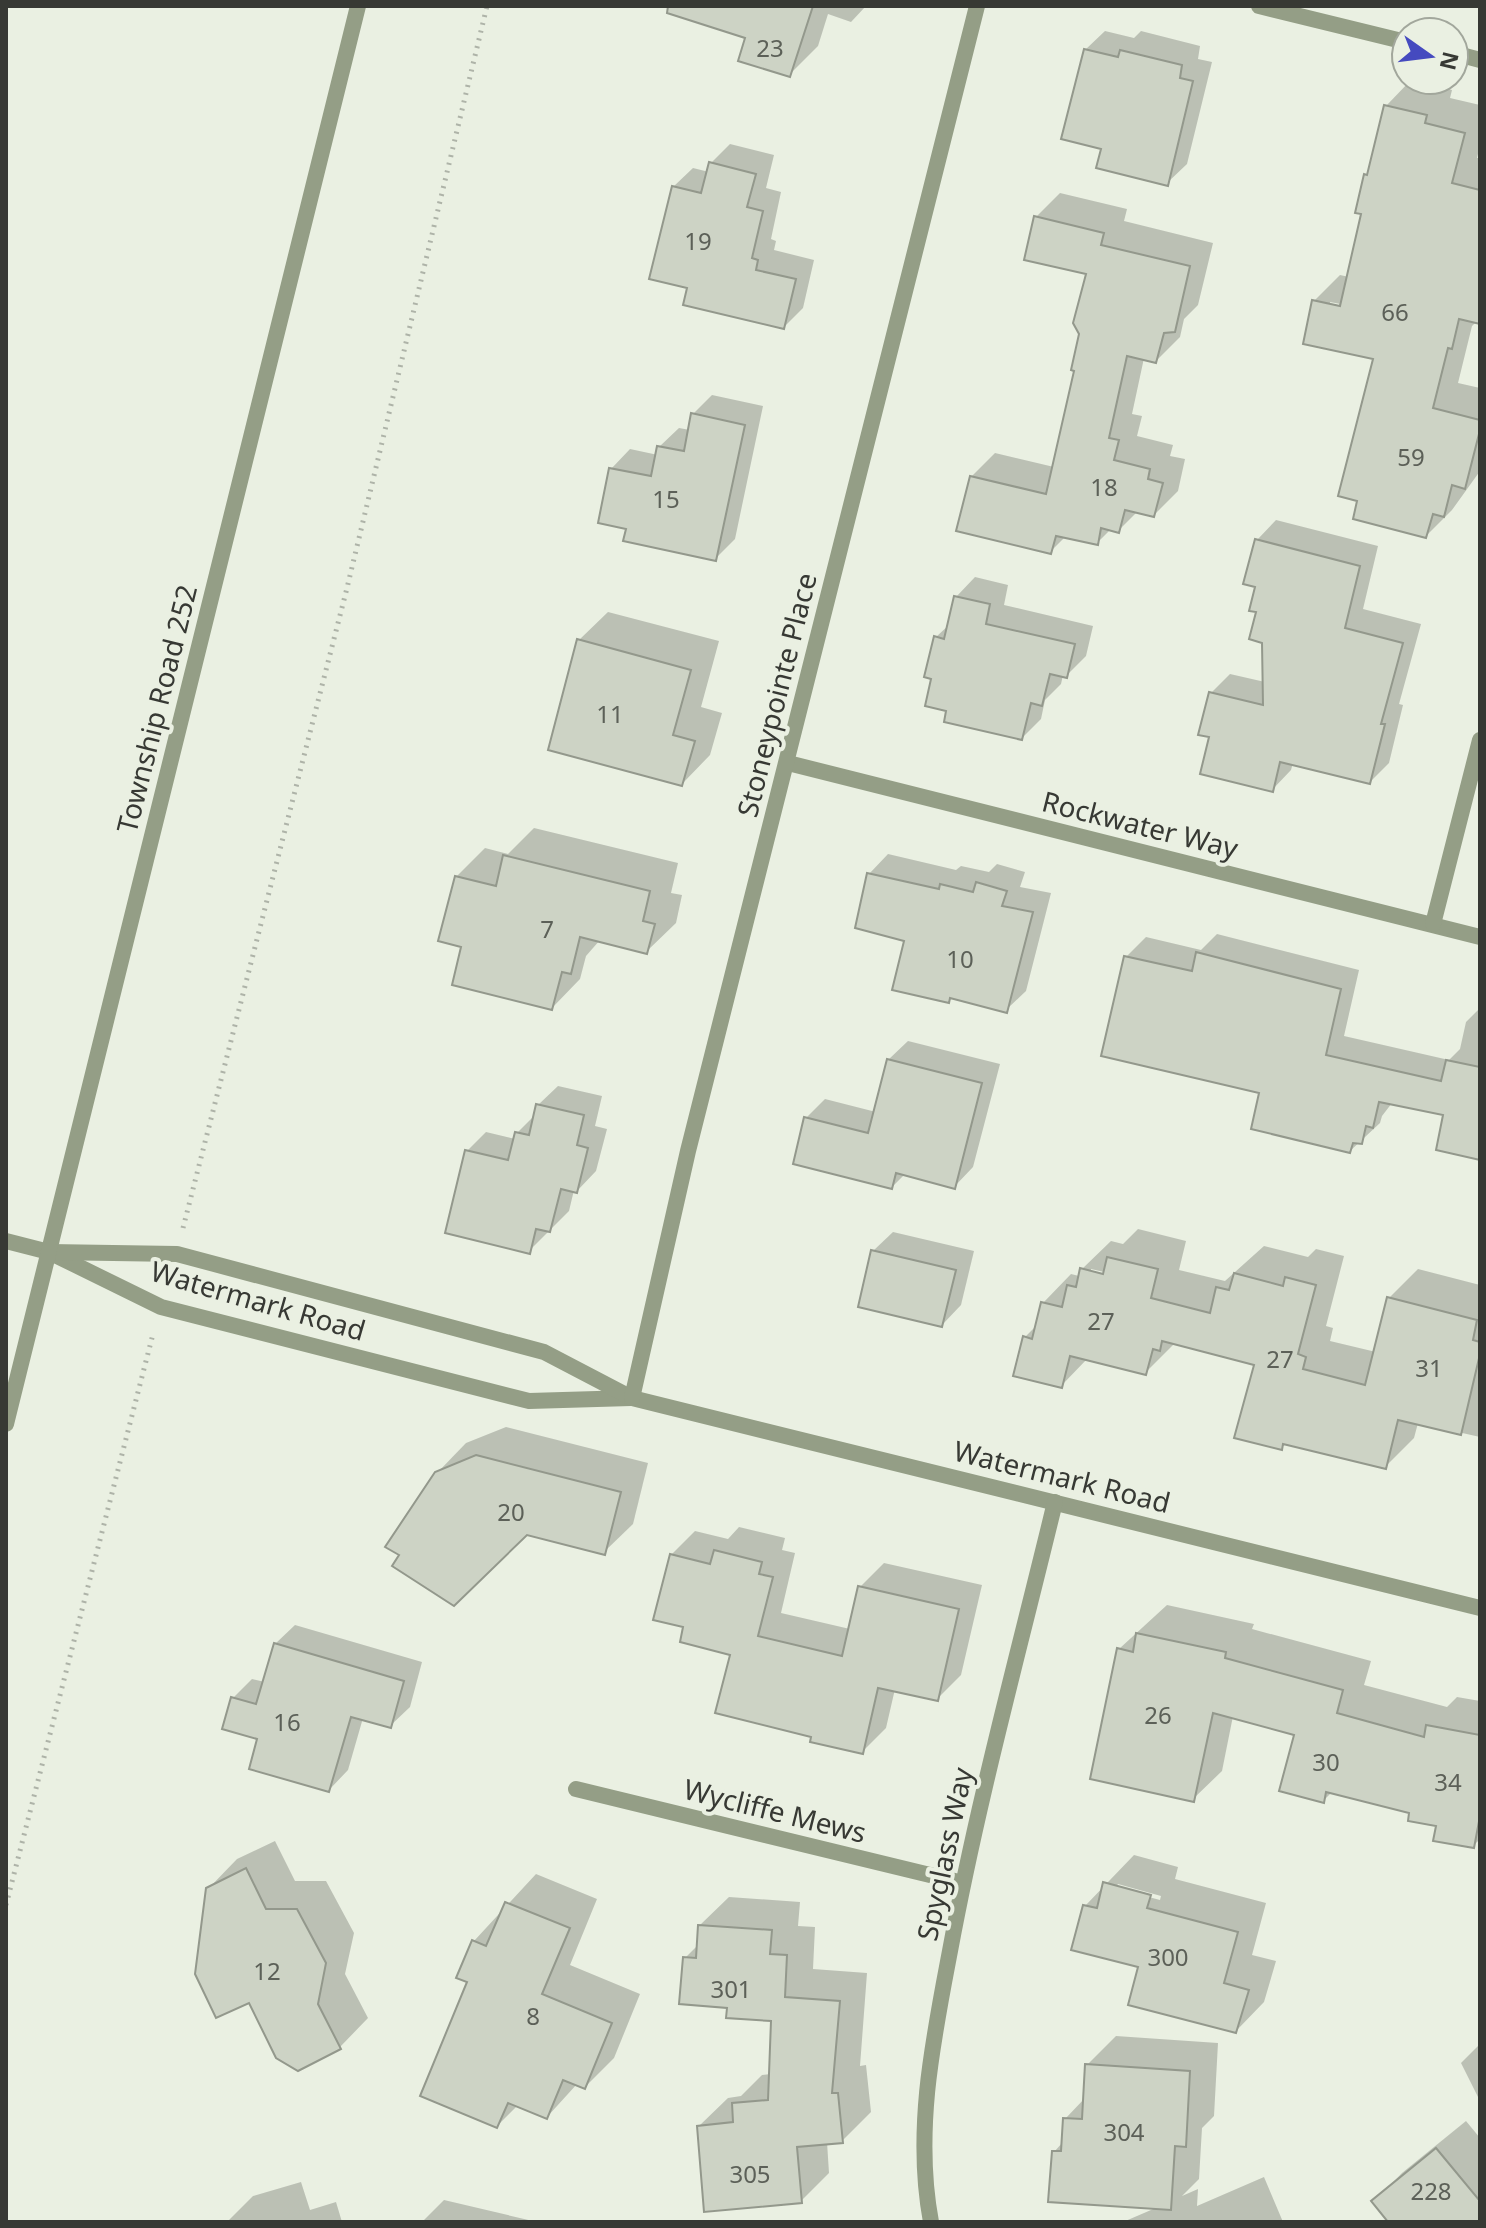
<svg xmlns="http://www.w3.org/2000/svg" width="1486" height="2228" font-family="'Noto Sans',sans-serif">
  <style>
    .shadow { fill: #0003; fill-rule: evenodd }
    .building { fill: #cdd3c5; stroke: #93988c; stroke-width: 2 }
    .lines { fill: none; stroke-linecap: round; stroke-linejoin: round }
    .path { stroke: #aeb3a8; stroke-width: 5; stroke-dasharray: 2 6; stroke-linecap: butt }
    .minor { stroke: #949e86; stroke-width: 16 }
    .tertiary { stroke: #949e86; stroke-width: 16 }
    .labels { text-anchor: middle; stroke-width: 8; stroke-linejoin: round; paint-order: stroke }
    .number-label { font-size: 24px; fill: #5c6058 }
    .street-label { font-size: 28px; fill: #373934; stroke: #eaf0e2 }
  </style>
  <rect width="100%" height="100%" fill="#eaf0e2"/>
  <g class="shadow">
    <polygon points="727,6 866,6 851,22 828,14 818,46 789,75 748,37"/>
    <polygon points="1105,31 1134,38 1141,31 1200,46 1198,59 1212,62 1187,164 1167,183 1103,147 1085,50"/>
    <path d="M 1411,80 L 1452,90 L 1450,98 L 1480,105 L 1480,145 L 1477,158 L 1480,158 L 1480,322 L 1477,321 L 1472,326 L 1458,383 L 1480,388 L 1480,471 L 1452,510 L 1426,536 L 1376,358 L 1314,301 L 1340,275 L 1349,277 L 1363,213 L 1366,175 L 1370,171 L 1386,106 ZM 1330,302 L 1351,306 L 1330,306 Z"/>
    <polygon points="730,144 774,155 766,188 781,192 771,239 776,241 774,250 814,260 803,308 784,327 689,286 673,187 693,168 709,172 711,163"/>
    <polygon points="1060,193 1127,209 1124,221 1213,243 1198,305 1184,319 1180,337 1156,361 1144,358 1132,414 1142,416 1137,436 1173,445 1170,456 1185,459 1178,491 1154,515 1138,511 1118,531 1111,529 1097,543 1066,536 1051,551 971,477 995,453 1054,467 1077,369 1088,273 1036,217"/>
    <polygon points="712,395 763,406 735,539 716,558 628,527 611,469 630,449 658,455 659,447 679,428 690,430 693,414"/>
    <polygon points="1276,520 1378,546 1363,609 1421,624 1399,704 1403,705 1389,763 1370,782 1293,763 1291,770 1272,790 1211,736 1211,693 1230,674 1265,682 1257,540"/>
    <polygon points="975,577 1008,585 1004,605 1093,626 1086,656 1066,676 1063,675 1061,684 1045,700 1041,719 1022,738 948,710 934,677 936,637 950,624 956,597"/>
    <polygon points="608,612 719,641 701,707 722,713 710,755 682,784 579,640"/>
    <polygon points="534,828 678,863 671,893 682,895 676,923 647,951 600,940 586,956 580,979 552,1008 464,945 456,877 485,848 508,854"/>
    <polygon points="888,854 956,870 961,866 989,872 997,864 1025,872 1020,887 1051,893 1026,991 1006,1010 952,997 948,1001 906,939 869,874"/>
    <polygon points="1217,934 1359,970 1344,1036 1449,1060 1460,1049 1466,1022 1480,1008 1480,1158 1445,1114 1392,1103 1382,1116 1380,1123 1350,1151 1262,1092 1126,957 1146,937 1201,950"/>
    <polygon points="908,1041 1000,1064 973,1167 954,1187 905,1174 892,1187 806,1118 825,1099 876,1112 888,1060"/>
    <polygon points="558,1086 602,1096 595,1126 607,1129 596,1171 577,1191 574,1190 569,1211 529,1251 467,1151 486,1132 515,1139 517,1133 536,1114 538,1105"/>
    <path d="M 1138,1229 L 1186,1241 L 1179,1270 L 1225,1281 L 1264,1246 L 1308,1257 L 1316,1249 L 1344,1256 L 1326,1326 L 1333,1328 L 1330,1341 L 1376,1352 L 1389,1298 L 1418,1269 L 1480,1285 L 1480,1437 L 1418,1423 L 1414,1438 L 1385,1467 L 1286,1443 L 1281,1448 L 1256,1363 L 1174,1344 L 1145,1373 L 1088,1358 L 1061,1386 L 1025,1337 L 1037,1325 L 1043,1303 L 1071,1274 L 1079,1276 L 1082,1269 L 1111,1241 L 1123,1244 ZM 1091,1269 L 1113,1274 L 1112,1278 L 1091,1273 Z"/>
    <polygon points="893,1232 974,1251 961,1305 942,1325 873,1251"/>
    <polygon points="506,1427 648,1463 633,1524 604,1552 437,1473 466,1443"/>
    <polygon points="739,1527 785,1538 782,1550 795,1553 781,1613 850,1629 860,1587 884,1563 982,1585 961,1675 937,1699 895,1689 886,1728 862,1752 813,1736 732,1653 686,1625 671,1555 695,1531 728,1539"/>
    <polygon points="1167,1605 1254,1624 1252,1629 1371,1661 1364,1685 1447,1707 1457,1697 1480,1701 1480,1839 1473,1846 1412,1812 1333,1791 1323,1801 1297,1733 1233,1716 1222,1771 1193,1799 1119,1649"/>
    <polygon points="295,1625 422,1662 410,1707 390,1726 363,1718 348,1770 329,1790 259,1738 233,1698 252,1679 265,1682 275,1644"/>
    <polygon points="275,1841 295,1881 326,1881 354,1933 345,1974 368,2018 340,2047 208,1889 237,1859"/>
    <path d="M 1134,1855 L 1178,1867 L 1175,1879 L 1266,1903 L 1252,1955 L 1276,1961 L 1264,2002 L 1236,2031 L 1141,1966 L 1085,1906 ZM 1118,1884 L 1161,1896 L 1160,1900 L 1115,1888 Z"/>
    <polygon points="536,1874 597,1899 570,1965 640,1994 614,2058 585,2087 577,2084 547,2117 518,2105 497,2126 469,1981 474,1941"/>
    <polygon points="729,1897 800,1902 798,1926 815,1927 813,1969 867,1973 860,2066 866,2065 871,2112 842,2141 827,2142 829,2173 801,2201 699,2126 728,2098 741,2096 762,2075 771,2074 774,2019 729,2006 685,1958 699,1944 700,1925"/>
    <polygon points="1116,2036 1218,2043 1214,2116 1202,2128 1199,2179 1182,2196 1198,2189 1197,2206 1264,2177 1283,2222 1123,2222 1158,2207 1054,2152 1063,2142 1065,2119 1085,2098 1087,2065"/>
    <polygon points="1480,2044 1480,2101 1461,2063"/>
    <polygon points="1466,2121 1480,2138 1480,2222 1390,2222 1374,2202 1402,2173"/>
    <polygon points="301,2182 310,2210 336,2202 342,2222 227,2222 253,2196"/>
    <polygon points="444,2200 537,2222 422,2222"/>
  </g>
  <g class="building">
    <polygon points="668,6 813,6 790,77 738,61 745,38 667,13"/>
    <polygon points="1084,49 1118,57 1120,50 1182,65 1180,78 1193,81 1168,186 1096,168 1101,149 1061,139"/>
    <polygon points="1384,105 1427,115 1425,123 1465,133 1452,183 1480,190 1480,324 1459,319 1452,349 1448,348 1433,408 1480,420 1480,430 1465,489 1452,485 1444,517 1433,514 1426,538 1353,519 1357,501 1338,496 1373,359 1303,344 1312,300 1340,306 1361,214 1355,213 1364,174 1367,175"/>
    <polygon points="709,162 756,174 747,207 763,211 752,258 758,260 756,270 796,279 784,329 683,305 687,288 649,279 672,186 701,193"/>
    <polygon points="1034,216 1104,233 1101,245 1190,266 1175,332 1164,333 1156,363 1127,356 1109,438 1119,440 1114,460 1150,469 1148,479 1163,483 1154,517 1125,510 1119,533 1101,528 1098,545 1056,536 1051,554 956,531 970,476 1046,494 1074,371 1071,370 1079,334 1073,323 1086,274 1024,260"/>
    <polygon points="691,413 745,425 716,561 623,541 626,529 598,523 609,468 651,476 657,446 684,451"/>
    <polygon points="1255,539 1360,566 1345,628 1403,643 1381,724 1385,724 1370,784 1280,762 1273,792 1200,774 1209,737 1198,735 1209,692 1263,705 1262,643 1249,639 1256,612 1249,611 1255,587 1243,584"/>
    <polygon points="954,596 990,604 986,624 1075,644 1067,678 1050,674 1042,706 1031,703 1022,740 944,722 946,711 925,706 931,679 924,677 934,636 944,639"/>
    <polygon points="577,639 691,670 673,735 695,741 682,786 548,750"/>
    <polygon points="503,855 650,891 643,921 655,924 647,954 580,937 571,974 562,972 552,1010 452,985 461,947 438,941 455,876 496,886"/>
    <polygon points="867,873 939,889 940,884 973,892 976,882 1007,891 1002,906 1033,912 1007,1013 950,998 949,1003 892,990 904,941 855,928"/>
    <polygon points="1196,952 1341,989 1326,1055 1441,1081 1446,1060 1480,1067 1480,1160 1436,1150 1443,1115 1379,1102 1373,1128 1366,1126 1362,1144 1353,1143 1350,1153 1251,1129 1259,1093 1101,1056 1124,956 1192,971"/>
    <polygon points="887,1059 982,1083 955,1189 896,1173 892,1189 793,1164 804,1117 868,1133"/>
    <polygon points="536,1104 584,1115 577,1145 588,1148 577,1193 561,1189 550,1232 536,1229 530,1254 445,1233 465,1150 508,1160 515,1132 529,1135"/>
    <polygon points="871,1250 956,1270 942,1327 858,1307"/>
    <polygon points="1107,1257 1158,1269 1151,1298 1210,1313 1216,1287 1229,1290 1234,1273 1283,1286 1285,1277 1316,1285 1298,1354 1306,1357 1303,1369 1365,1385 1387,1297 1477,1320 1473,1340 1480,1342 1480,1354 1461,1435 1398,1420 1386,1469 1283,1444 1282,1450 1234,1438 1254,1365 1162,1341 1160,1351 1153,1349 1146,1375 1070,1356 1062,1388 1013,1376 1023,1336 1032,1339 1041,1302 1062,1307 1067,1285 1076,1287 1080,1268 1103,1274"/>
    <polygon points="476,1455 621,1492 605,1555 527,1535 454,1606 392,1566 399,1555 385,1547 435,1472"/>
    <polygon points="714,1550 762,1562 759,1574 773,1577 758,1636 842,1656 858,1586 959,1609 938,1701 878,1688 863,1754 810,1742 811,1737 715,1713 730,1655 680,1642 683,1627 653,1620 670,1554 710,1564"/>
    <polygon points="1136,1633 1226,1652 1225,1658 1343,1690 1337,1713 1424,1737 1426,1725 1480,1735 1480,1816 1474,1848 1433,1841 1436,1826 1408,1821 1409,1813 1326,1792 1324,1803 1279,1791 1294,1735 1213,1713 1194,1802 1090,1779 1117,1648 1133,1652"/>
    <polygon points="274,1643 404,1681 391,1728 351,1717 329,1792 249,1769 257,1739 222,1729 231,1697 256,1704"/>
    <polygon points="246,1868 266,1909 297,1909 326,1963 318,2004 341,2049 298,2071 276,2058 249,2003 216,2018 195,1974 206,1888"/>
    <polygon points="1103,1882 1151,1895 1147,1908 1238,1932 1224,1983 1249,1990 1236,2033 1128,2005 1138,1967 1071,1950 1083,1905 1097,1908"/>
    <polygon points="505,1902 570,1928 542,1994 612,2023 585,2089 563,2080 547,2119 508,2103 497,2128 420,2096 467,1982 456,1978 472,1940 486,1946"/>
    <polygon points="698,1925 772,1930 770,1954 787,1955 785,1997 840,2001 832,2093 838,2093 843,2143 797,2147 802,2203 704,2212 697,2126 733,2122 732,2103 768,2100 771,2021 726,2018 727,2008 679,2004 683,1957 696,1958"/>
    <polygon points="1085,2064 1190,2071 1186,2147 1175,2146 1171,2210 1048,2202 1052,2151 1061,2151 1063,2118 1082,2119"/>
    <polygon points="1436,2148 1480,2201 1480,2222 1388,2222 1371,2201"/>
  </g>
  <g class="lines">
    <g class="path">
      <polyline points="183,1228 347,588 487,6"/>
      <polyline points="6,1905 153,1334"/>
    </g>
    <g class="minor">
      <polyline points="1259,6 1406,42"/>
      <polyline points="1454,53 1480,60"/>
      <polyline points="788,763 1480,937"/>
      <polyline points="1433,924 1480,740"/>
      <polyline points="6,1241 49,1252 161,1307 529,1401 631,1398"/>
      <polyline points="49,1252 177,1254 544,1352 632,1398 1480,1608"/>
      <polyline points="632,1398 688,1151 977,6"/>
      <polyline points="576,1789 963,1883"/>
      <path d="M 931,2222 C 914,2131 933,2040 950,1951 C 978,1800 1019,1651 1055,1502"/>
    </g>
    <polyline class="tertiary" points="6,1424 358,6"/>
  </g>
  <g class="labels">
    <g class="number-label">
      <text x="770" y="57">23</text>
      <text x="698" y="250">19</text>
      <text x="1395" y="321">66</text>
      <text x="1411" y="466">59</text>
      <text x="1104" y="496">18</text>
      <text x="666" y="508">15</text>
      <text x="610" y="723">11</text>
      <text x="547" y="938">7</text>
      <text x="960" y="968">10</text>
      <text x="1101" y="1330">27</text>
      <text x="1280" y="1368">27</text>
      <text x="1429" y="1377">31</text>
      <text x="511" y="1521">20</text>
      <text x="1158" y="1724">26</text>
      <text x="287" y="1731">16</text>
      <text x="1326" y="1771">30</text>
      <text x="1448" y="1791">34</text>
      <text x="1168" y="1966">300</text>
      <text x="267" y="1980">12</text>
      <text x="731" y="1998">301</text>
      <text x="533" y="2025">8</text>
      <text x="1124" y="2141">304</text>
      <text x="750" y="2183">305</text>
      <text x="1431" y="2200">228</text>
    </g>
    <g class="street-label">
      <text transform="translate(777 695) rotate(-76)" y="10">Stoneypointe Place</text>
      <text transform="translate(157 709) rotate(-76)" y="10">Township Road 252</text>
      <text transform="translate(1140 825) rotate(14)" y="10">Rockwater Way</text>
      <text transform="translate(258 1301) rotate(16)" y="10">Watermark Road</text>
      <text transform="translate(1062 1477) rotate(14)" y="10">Watermark Road</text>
      <text transform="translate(775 1811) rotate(14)" y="10">Wycliffe Mews</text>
      <text transform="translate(945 1854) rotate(-78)" y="10">Spyglass Way</text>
    </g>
  </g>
  <rect width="1486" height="2228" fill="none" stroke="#373934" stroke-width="16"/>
  <g transform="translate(1430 56) rotate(104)"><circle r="38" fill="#eaf0e2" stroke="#a2a79c" stroke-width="2"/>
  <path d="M0-6L14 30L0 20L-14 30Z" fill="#454abf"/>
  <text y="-12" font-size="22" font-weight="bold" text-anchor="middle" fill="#373934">N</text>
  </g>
</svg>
